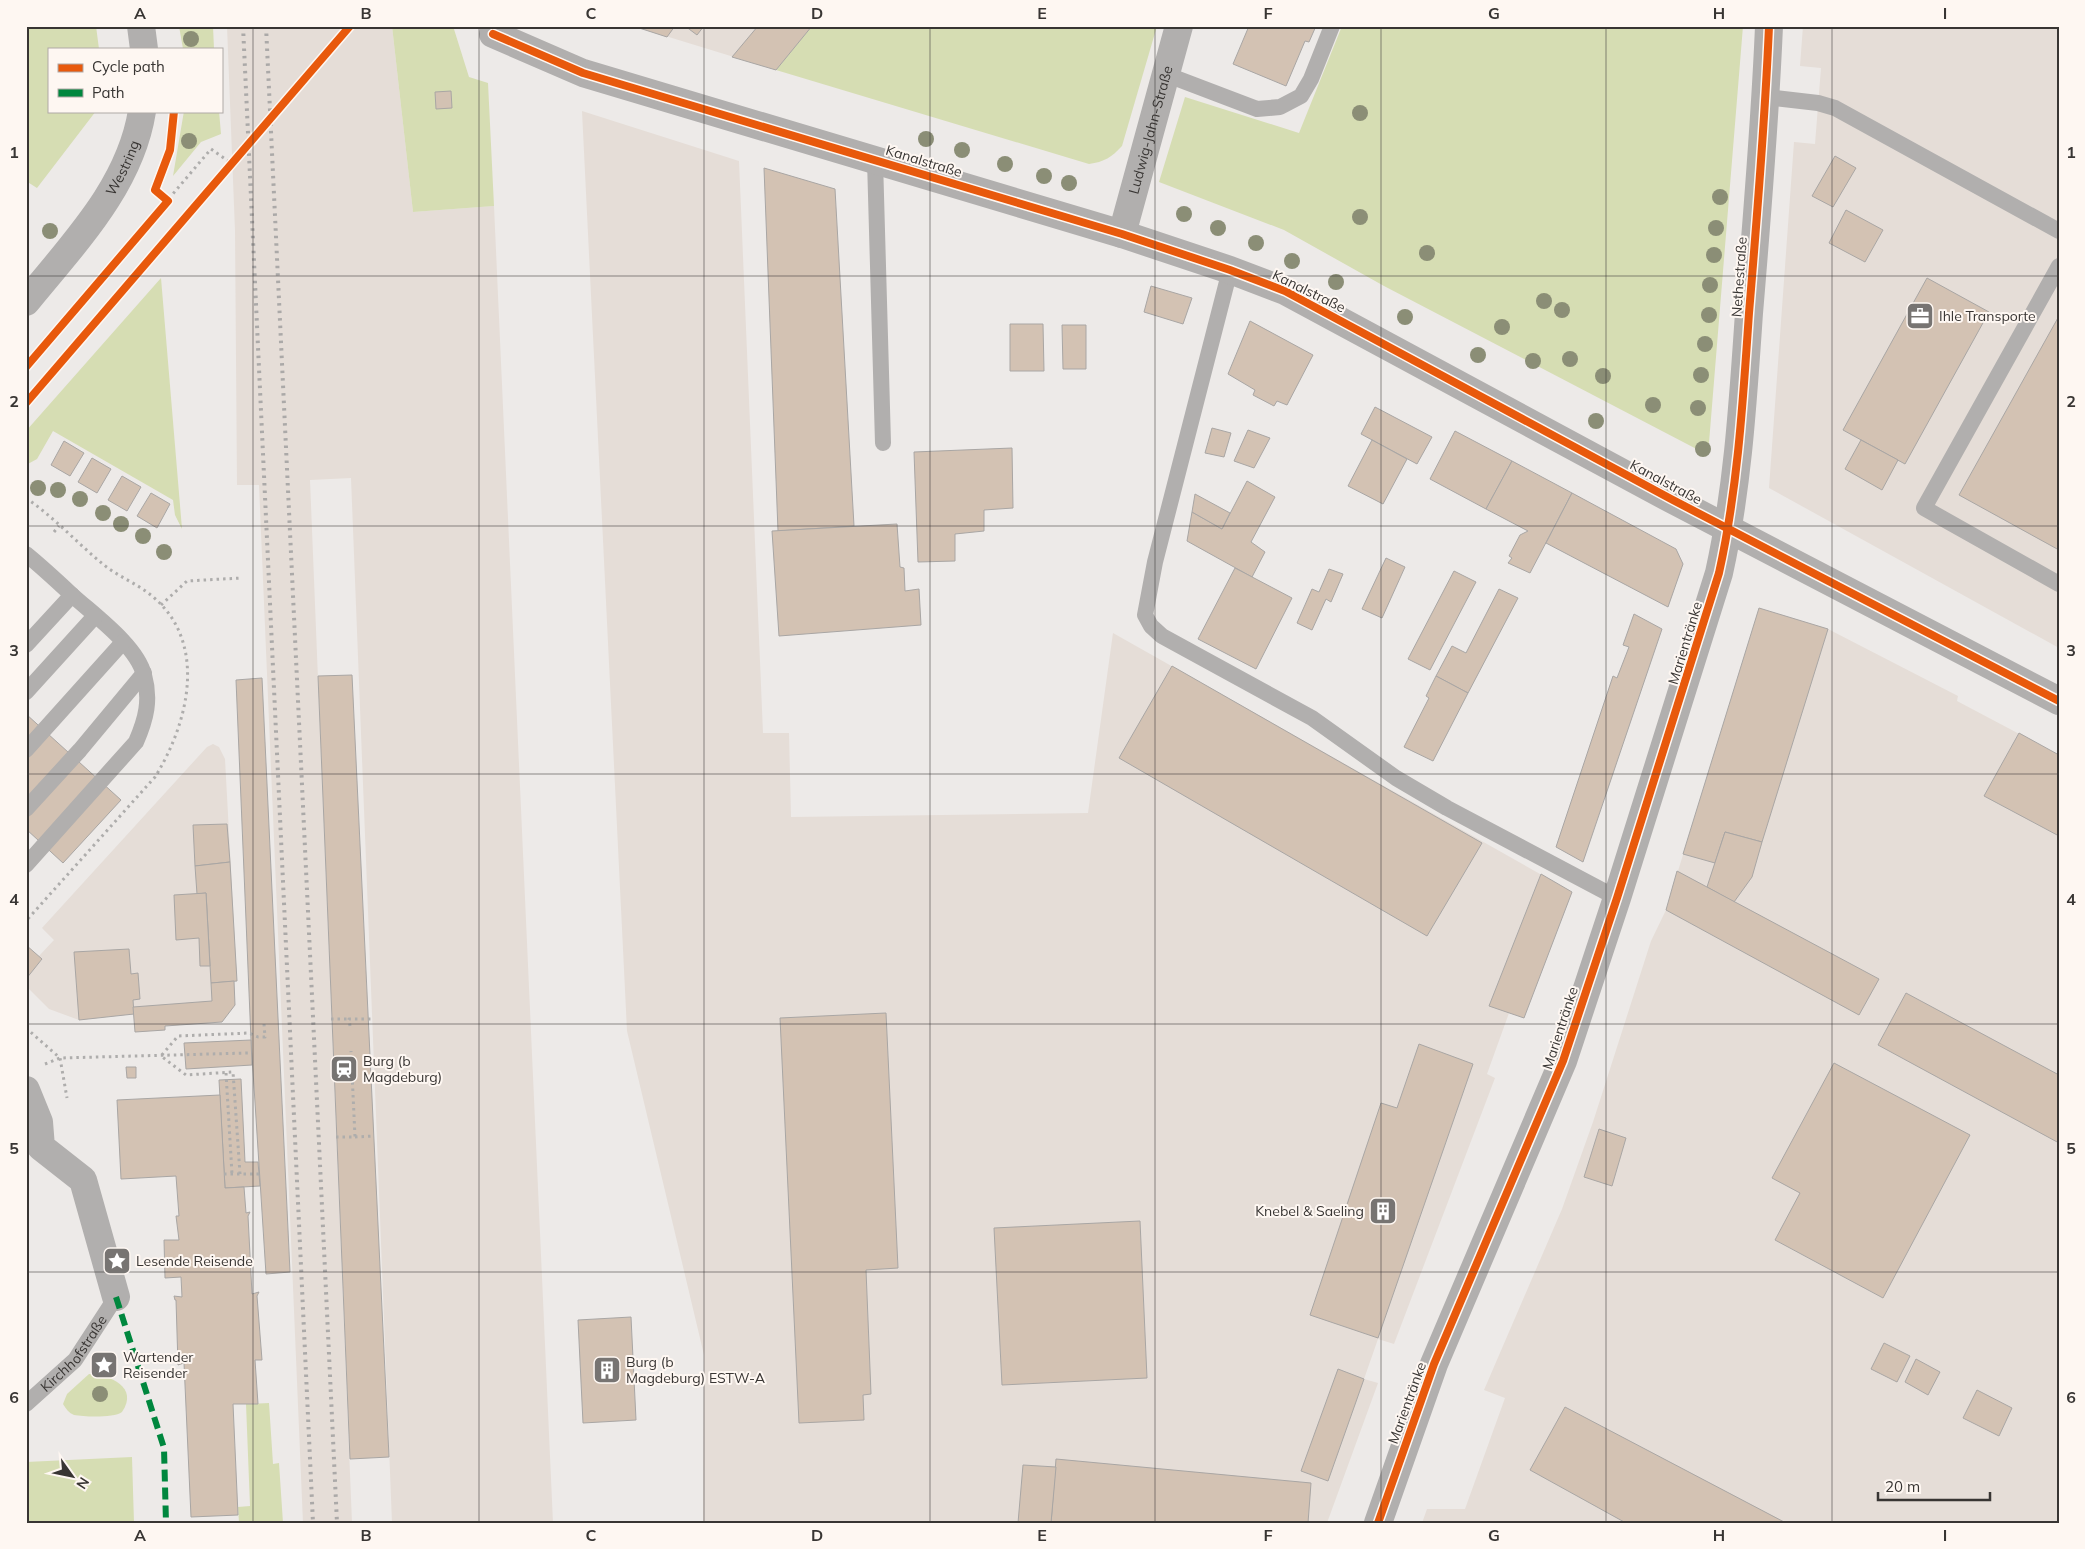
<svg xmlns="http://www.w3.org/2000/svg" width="2085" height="1549" font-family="Mulish,sans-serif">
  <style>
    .built { fill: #e5ddd7 }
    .green { fill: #d6ddb3 }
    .building { fill: #d3c2b3; stroke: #a9a6a4 }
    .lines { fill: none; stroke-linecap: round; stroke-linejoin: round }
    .path { stroke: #aeadac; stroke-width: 3; stroke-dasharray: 2.5 4; stroke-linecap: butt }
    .lane { stroke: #b1afae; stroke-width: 16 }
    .street { stroke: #b1afae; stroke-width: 28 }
    .rail { stroke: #aba9a8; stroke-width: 4; stroke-dasharray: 2.5 5; stroke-linecap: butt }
    .quiet { stroke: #00873e; stroke-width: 6; stroke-dasharray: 12 6; stroke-linecap: butt }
    .cycleway-casing { stroke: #fef7f2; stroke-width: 11 }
    .cycleway { stroke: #e8590c; stroke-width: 8 }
    .tree { fill: #8b8e76 }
    .grid { fill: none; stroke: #383533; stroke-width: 1; stroke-opacity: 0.55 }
    .labels { text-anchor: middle; stroke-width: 4; stroke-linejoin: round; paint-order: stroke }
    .street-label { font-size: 14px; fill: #383533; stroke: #fef7f2 }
    .poi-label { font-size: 14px; fill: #383533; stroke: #fef7f2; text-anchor: start }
    .neatline { fill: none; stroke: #383533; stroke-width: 2 }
    .grid-label { font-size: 16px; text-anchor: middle; font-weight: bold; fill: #383533 }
  </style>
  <rect width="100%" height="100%" fill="#edeae8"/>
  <g class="built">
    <polygon points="227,26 392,26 413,212 494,206 553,1523 392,1523 351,478 310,480 352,1523 303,1523 259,485 237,485 235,231"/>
    <polygon points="633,26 812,26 776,70"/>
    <polygon points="1803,26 2059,26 2059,648 1769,488 1794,142 1815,144 1821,68 1800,66"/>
    <polygon points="582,111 739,161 763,733 789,733 791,817 1088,813 1113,633 1572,892 1524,1018 1509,1013 1487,1074 1495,1078 1394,1344 1378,1339 1364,1379 1378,1383 1327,1523 703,1523 704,1355 627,1031"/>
    <polygon points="1759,608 1828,629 1958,696 1957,701 2059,755 2059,1523 1422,1523 1427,1509 1465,1509 1505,1398 1484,1390 1562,1209 1593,1122 1651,941 1666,910"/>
    <polygon points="213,744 219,747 225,759 237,981 234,981 235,1005 165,1026 165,1030 135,1032 134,1014 79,1020 49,1009 26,986 28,976 42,960 39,956 54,940 42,928 207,747"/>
  </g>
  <g class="green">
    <polygon points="26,26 96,26 99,49 49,49 49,111 96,111 37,188 26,181"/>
    <polygon points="179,26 213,26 214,49 183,49"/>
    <polygon points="392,26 453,26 469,77 488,83 494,206 413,212"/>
    <path d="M 812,26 L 1157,26 L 1122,146 C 1112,157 1104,162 1089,164 L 776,70 Z"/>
    <polygon points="1342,26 1743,26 1708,455 1384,286 1284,230 1159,182 1185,97 1299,133"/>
    <polygon points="184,111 219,111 221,134 201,142 173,176"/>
    <polygon points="161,278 182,529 175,515 173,500 53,431 37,459 26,465 26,431"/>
    <path d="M 89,1374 C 110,1375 139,1387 122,1412 C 114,1418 85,1417 74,1415 C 69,1413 66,1409 63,1404 L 67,1394 Z"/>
    <polygon points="269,1403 273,1464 279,1463 283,1523 239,1523 238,1507 250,1506 246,1404"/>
    <polygon points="132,1457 134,1523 26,1523 26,1462"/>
  </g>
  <g class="building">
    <polygon points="633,26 675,26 667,37"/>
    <polygon points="685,26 704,26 697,35"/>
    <polygon points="758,26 812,26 776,70 732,57"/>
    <polygon points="1249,26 1316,26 1309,42 1305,41 1286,86 1233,64"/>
    <polygon points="451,91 452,108 436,109 435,92"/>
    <polygon points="1835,156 1856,168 1833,207 1812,196"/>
    <polygon points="764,168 835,189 854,526 778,531"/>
    <polygon points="1846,210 1883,230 1865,262 1829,243"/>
    <polygon points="1927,278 1989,312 1905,464 1843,430"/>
    <polygon points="1151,286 1192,298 1183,324 1144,312"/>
    <polygon points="2059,316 2059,550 1959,495"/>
    <polygon points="1250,321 1313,355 1287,405 1277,401 1274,406 1253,395 1255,390 1228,374"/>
    <polygon points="1010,324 1043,324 1044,371 1010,371"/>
    <polygon points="1062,325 1086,325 1086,369 1063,369"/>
    <polygon points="1375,407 1432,437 1417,464 1361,434"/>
    <polygon points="1212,428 1231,433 1224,457 1205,453"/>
    <polygon points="1248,430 1270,438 1254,468 1234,461"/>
    <polygon points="1455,431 1512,461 1486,509 1430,479"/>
    <polygon points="1372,440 1407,459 1383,504 1348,486"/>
    <polygon points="1861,440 1898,460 1882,490 1845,469"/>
    <polygon points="64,441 84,453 70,476 51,465"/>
    <polygon points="1012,448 1013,508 984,510 984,531 955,534 955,561 918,562 914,452"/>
    <polygon points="92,458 111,469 97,493 78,482"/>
    <polygon points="1512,461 1572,493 1530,573 1508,563 1512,558 1509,556 1520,535 1528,531 1486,509"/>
    <polygon points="122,476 141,487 127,511 108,500"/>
    <polygon points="1247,481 1275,497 1251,542 1265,552 1252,577 1187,541 1192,512 1222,529"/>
    <polygon points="151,493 170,504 157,528 137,516"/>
    <polygon points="1572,493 1676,549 1683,564 1668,607 1546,543"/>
    <polygon points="1195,494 1230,513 1222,529 1192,512"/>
    <polygon points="897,524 900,567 904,568 905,591 919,589 921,625 779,636 772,531"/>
    <polygon points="1386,558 1405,567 1382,618 1362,609"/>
    <polygon points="1235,568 1292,598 1256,669 1198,639"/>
    <polygon points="1329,569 1343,574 1331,602 1326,599 1312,630 1297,623 1312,589 1319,592"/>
    <polygon points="1454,571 1476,582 1430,670 1408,659"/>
    <polygon points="1499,589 1518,598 1468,693 1436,676 1452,646 1466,653"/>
    <polygon points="1759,608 1828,629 1762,842 1725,832 1715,863 1683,854"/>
    <polygon points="1634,614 1662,629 1583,862 1556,847 1613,676 1617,678 1629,647 1623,645"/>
    <polygon points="1172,666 1482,843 1427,936 1119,758"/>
    <polygon points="352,675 389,1457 350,1459 318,676"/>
    <polygon points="1436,676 1468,693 1433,761 1404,747 1429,698 1426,696"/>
    <polygon points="262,678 290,1272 266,1274 251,1040 236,680"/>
    <polygon points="26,714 121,800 63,863 26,829"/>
    <polygon points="2019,733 2059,755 2059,836 1984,796"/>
    <polygon points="227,824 230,862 195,866 193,825"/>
    <polygon points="1725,832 1762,842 1752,877 1734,902 1707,887"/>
    <polygon points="230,862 237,981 211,983 206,893 197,894 195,866"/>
    <polygon points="1677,871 1879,979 1859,1015 1666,910"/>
    <polygon points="1541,874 1572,892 1524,1018 1489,1006"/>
    <polygon points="206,893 210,966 200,966 199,938 176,940 174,895"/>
    <polygon points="26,945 42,959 26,979"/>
    <polygon points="129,949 131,974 138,973 140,999 133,1000 134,1014 79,1020 74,952"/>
    <polygon points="234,981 235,1005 222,1022 165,1026 165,1030 135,1032 133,1007 212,1001 211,983"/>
    <polygon points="1906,993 2059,1075 2059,1143 1878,1045"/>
    <polygon points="886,1013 898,1268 866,1270 871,1394 863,1395 864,1420 799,1423 780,1018"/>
    <polygon points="251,1040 252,1065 186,1069 184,1043"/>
    <polygon points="1419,1044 1473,1064 1378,1338 1310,1315 1381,1103 1397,1108"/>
    <polygon points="1834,1063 1970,1135 1883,1298 1775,1240 1800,1193 1772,1178"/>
    <polygon points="126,1067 136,1067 136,1078 127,1078"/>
    <polygon points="241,1079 245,1162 258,1162 260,1186 225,1188 219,1080"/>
    <polygon points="220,1095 225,1188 244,1187 246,1213 250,1212 248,1216 252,1294 259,1292 257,1296 262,1360 255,1360 258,1404 233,1404 238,1515 191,1517 184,1363 178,1365 176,1300 175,1300 174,1296 182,1297 181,1277 165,1278 164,1240 179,1240 176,1216 179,1216 176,1176 121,1179 117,1100"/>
    <polygon points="1599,1129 1626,1138 1612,1186 1584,1177"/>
    <polygon points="1140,1221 1147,1378 1002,1385 994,1228"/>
    <polygon points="631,1317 636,1420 583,1423 578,1320"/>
    <polygon points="1884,1343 1910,1356 1897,1382 1871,1369"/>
    <polygon points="1916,1359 1940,1372 1928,1395 1905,1382"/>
    <polygon points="1338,1369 1364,1379 1328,1481 1301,1471"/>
    <polygon points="1977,1390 2012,1408 1999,1436 1963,1418"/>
    <polygon points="1565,1407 1786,1523 1626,1523 1530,1470"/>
    <polygon points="1056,1459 1311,1483 1308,1523 1051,1523"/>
    <polygon points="1023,1465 1056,1467 1051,1523 1018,1523"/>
  </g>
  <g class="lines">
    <g class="path">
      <polyline points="26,367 211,149 231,163"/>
      <path d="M 26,498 C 54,517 78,544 104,565 C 119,577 138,584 152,596 C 209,643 188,724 155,777 L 26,921"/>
      <polyline points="54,532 59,526"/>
      <polyline points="161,605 187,581 241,578"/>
      <polyline points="331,1019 349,1019"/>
      <polyline points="350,1026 349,1019 372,1019"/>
      <polyline points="26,1028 60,1058 67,1098"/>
      <polyline points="45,1064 60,1058 248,1053"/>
      <polyline points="226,1073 232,1174"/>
      <polyline points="336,1137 355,1137 351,1051"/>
      <polyline points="355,1137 374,1136"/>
      <polyline points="224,1174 259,1174"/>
      <polyline points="240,1174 233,1072 186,1075 161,1056 178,1036 249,1033 258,1037 265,1037 264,1024"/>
    </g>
    <g class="lane">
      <polyline points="1165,74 1257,109 1280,107 1301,96 1311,79 1332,26"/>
      <polyline points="1766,97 1818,103 1835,108 2059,231"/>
      <polyline points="875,160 883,443"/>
      <polyline points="2059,266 1924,508 2059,584"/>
      <polyline points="1230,270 1155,562 1145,615 1151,626 1162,636 1312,718 1396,778 1447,808 1617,898"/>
      <path d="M 26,554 C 42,567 57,581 72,595 C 94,615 137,646 144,675 C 151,700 146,719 136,742 L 26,865"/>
      <polyline points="26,645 72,595"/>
      <polyline points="26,692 95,616"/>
      <polyline points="26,750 123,642"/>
      <polyline points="26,809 80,750 144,673"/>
      <path id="s1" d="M 26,1404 L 75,1360 L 116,1297"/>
    </g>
    <g class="street">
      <polyline points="141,26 144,49"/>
      <polyline points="493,34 583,73 1122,234 1230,270 1285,291 1671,499 2059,701"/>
      <path id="s2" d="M 1122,234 L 1179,26"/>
      <path id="s3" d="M 26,302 C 72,245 130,187 142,111"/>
      <polyline points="26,1090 39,1122 41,1147 83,1180 116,1297"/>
      <path d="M 1378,1523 L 1434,1364 L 1563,1061 L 1617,898 L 1719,573 C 1738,487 1743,400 1749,313 C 1757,218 1765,122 1769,26"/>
    </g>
    <g class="rail">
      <polyline points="243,26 313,1523"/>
      <polyline points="266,26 337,1523"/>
    </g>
    <polyline class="quiet" points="116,1297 164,1448 166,1523"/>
    <g class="cycleway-casing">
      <g id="cycleway">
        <polyline points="493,34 583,73 1122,234 1230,270 1285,291 1671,499 2059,701"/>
        <polyline points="26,367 168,201 155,190 170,150 174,111"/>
        <polyline points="26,403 350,26"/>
        <path d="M 1378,1523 L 1434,1364 L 1563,1061 L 1617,898 L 1719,573 C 1738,487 1743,400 1749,313 C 1757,218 1765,122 1769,26"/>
      </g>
    </g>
    <use href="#cycleway" class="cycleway"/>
  </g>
  <g class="tree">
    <circle cx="191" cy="39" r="8"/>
    <circle cx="1360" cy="113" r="8"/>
    <circle cx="926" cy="139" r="8"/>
    <circle cx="189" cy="141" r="8"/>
    <circle cx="962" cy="150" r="8"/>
    <circle cx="1005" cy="164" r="8"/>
    <circle cx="1044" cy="176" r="8"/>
    <circle cx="1069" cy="183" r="8"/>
    <circle cx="1720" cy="197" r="8"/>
    <circle cx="1184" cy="214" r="8"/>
    <circle cx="1360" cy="217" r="8"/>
    <circle cx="1218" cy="228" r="8"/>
    <circle cx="1716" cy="228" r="8"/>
    <circle cx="50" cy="231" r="8"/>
    <circle cx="1256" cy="243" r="8"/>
    <circle cx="1427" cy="253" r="8"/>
    <circle cx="1714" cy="255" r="8"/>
    <circle cx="1292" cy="261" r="8"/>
    <circle cx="1336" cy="282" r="8"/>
    <circle cx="1710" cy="285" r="8"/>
    <circle cx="1544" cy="301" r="8"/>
    <circle cx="1562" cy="310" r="8"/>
    <circle cx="1709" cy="315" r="8"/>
    <circle cx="1405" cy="317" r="8"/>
    <circle cx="1502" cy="327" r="8"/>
    <circle cx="1705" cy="344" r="8"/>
    <circle cx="1478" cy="355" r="8"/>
    <circle cx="1570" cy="359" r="8"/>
    <circle cx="1533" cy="361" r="8"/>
    <circle cx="1701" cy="375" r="8"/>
    <circle cx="1603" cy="376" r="8"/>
    <circle cx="1653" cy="405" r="8"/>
    <circle cx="1698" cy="408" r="8"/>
    <circle cx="1596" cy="421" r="8"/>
    <circle cx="1703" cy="449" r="8"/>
    <circle cx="38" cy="488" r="8"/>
    <circle cx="58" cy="490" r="8"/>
    <circle cx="80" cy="499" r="8"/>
    <circle cx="103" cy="513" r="8"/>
    <circle cx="121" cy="524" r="8"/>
    <circle cx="143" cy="536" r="8"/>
    <circle cx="164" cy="552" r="8"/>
    <circle cx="100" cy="1394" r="8"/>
  </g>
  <path class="grid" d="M 253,26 L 253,1523M 479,26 L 479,1523M 704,26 L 704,1523M 930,26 L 930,1523M 1155,26 L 1155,1523M 1381,26 L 1381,1523M 1606,26 L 1606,1523M 1832,26 L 1832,1523M 26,276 L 2059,276M 26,526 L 2059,526M 26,774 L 2059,774M 26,1024 L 2059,1024M 26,1272 L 2059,1272"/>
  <defs>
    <g id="office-square" transform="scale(1.4375)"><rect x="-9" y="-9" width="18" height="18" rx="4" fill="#777472" stroke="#fef7f2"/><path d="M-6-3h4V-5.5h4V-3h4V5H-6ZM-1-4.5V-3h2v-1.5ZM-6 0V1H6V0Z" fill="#fff"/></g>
    <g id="station-square" transform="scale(1.4375)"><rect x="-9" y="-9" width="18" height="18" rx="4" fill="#777472" stroke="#fef7f2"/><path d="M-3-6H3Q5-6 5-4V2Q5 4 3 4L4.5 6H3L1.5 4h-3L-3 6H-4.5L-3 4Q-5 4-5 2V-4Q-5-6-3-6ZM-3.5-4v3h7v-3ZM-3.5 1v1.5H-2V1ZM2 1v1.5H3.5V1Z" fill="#fff"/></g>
    <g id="building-square" transform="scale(1.4375)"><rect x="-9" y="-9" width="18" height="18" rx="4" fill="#777472" stroke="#fef7f2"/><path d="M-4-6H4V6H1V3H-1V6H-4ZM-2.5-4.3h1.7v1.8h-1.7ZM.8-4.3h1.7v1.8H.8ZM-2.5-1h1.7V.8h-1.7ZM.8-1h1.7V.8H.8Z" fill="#fff"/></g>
    <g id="sight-square" transform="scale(1.4375)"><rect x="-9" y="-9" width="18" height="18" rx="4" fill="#777472" stroke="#fef7f2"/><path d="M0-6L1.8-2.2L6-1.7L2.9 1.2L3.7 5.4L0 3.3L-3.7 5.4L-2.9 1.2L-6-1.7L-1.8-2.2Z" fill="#fff"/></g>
  </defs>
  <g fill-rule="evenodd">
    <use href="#office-square" x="1920" y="316"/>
    <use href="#station-square" x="344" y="1069"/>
    <use href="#building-square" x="1383" y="1211"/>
    <use href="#sight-square" x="117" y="1261"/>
    <use href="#sight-square" x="104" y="1365"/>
    <use href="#building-square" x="607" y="1370"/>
  </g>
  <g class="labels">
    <g class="street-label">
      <text dy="5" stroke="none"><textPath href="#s2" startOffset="108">Ludwig-Jahn-Straße</textPath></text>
      <text transform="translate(924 161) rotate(17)" y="5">Kanalstraße</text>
      <text dy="5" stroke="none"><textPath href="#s3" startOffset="166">Westring</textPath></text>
      <text transform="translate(1739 277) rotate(-86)" y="5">Nethestraße</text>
      <text transform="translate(1309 291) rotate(26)" y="5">Kanalstraße</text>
      <text transform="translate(1666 482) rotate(28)" y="5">Kanalstraße</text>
      <text transform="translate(1685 643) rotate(-73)" y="5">Marientränke</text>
      <text transform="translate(1560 1028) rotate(-72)" y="5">Marientränke</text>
      <text dy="5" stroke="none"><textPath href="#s1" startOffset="70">Kirchhofstraße</textPath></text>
      <text transform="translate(1407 1403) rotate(-70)" y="5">Marientränke</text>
    </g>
    <g class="poi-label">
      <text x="1939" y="321">Ihle Transporte</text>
      <text x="363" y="1066">Burg (b<tspan x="363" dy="16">Magdeburg)</tspan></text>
      <text x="1364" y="1216" text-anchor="end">Knebel &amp; Saeling</text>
      <text x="136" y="1266">Lesende Reisende</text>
      <text x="123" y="1362">Wartender<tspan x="123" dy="16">Reisender</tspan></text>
      <text x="626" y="1367">Burg (b<tspan x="626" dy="16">Magdeburg) ESTW-A</tspan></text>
    </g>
  </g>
  <rect width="2085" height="1549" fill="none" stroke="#fef7f2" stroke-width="55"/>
  <rect x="48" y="48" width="175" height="65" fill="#fef7f2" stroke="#afa9a6"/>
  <rect x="58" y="64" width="25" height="8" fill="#e8590c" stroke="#afa9a6"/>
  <text x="92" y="72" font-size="15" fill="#383533">Cycle path</text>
  <rect x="58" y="89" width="25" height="8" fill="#00873e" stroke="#afa9a6"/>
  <text x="92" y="98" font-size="15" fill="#383533">Path</text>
  <g transform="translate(72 1476) rotate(123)" stroke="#fef7f2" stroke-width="4" paint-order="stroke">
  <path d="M0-4L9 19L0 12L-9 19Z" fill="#383533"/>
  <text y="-8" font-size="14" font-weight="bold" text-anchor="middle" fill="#383533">N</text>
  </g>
  <path d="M1878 1492v8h112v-8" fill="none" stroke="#383533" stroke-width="2.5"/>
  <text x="1885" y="1492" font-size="15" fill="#383533" stroke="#fef7f2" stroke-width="4" paint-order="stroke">20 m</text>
  <rect x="28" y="28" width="2030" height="1494" class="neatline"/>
  <g class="grid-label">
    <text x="140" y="19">A</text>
    <text x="366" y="19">B</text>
    <text x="591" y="19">C</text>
    <text x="817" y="19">D</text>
    <text x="1042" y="19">E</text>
    <text x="1268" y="19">F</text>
    <text x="1494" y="19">G</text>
    <text x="1719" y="19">H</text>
    <text x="1945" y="19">I</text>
    <text x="14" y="158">1</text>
    <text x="2071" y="158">1</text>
    <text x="14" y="407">2</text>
    <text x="2071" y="407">2</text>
    <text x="14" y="656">3</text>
    <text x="2071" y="656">3</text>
    <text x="14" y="905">4</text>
    <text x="2071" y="905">4</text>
    <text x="14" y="1154">5</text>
    <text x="2071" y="1154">5</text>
    <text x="14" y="1403">6</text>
    <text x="2071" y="1403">6</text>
    <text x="140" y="1541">A</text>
    <text x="366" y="1541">B</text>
    <text x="591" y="1541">C</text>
    <text x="817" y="1541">D</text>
    <text x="1042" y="1541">E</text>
    <text x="1268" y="1541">F</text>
    <text x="1494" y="1541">G</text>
    <text x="1719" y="1541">H</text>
    <text x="1945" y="1541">I</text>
  </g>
</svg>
